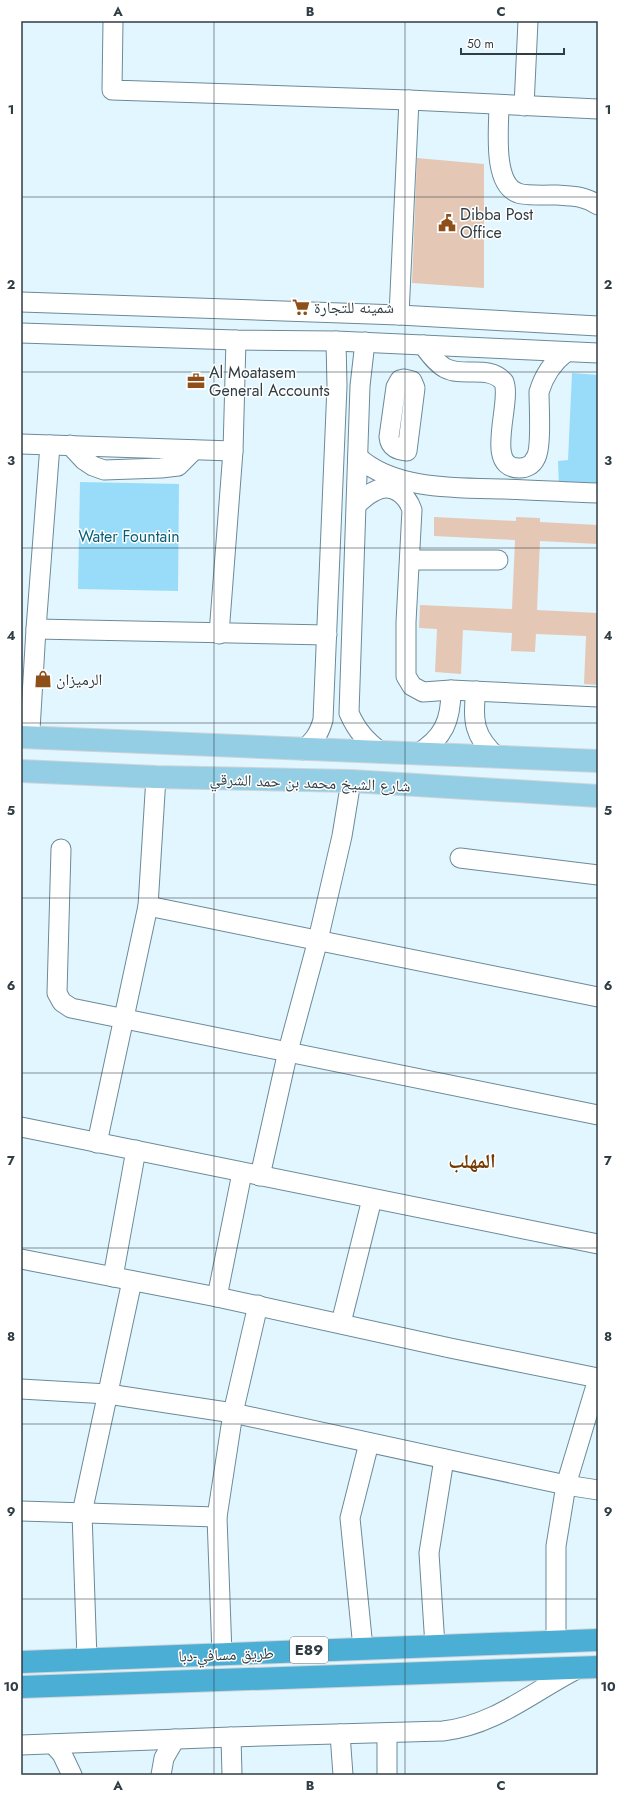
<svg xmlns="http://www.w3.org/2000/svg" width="619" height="1796" font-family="Jost,'Noto Naskh Arabic',sans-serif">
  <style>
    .green { fill: #99dcf9 }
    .building { fill: #e4c8b5 }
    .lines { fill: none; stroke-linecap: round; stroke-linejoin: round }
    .minor-casing { stroke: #6b8a98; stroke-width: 21 }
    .major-casing { stroke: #d1d4d6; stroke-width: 24 }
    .highway-casing { stroke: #d1d4d6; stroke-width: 24 }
    .minor { stroke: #fff; stroke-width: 19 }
    .major { stroke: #93cee5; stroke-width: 22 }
    .highway { stroke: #4baed4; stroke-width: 22 }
    .grid { fill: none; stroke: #303d43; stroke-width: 1; stroke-opacity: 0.55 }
    .labels { text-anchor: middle; stroke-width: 3; stroke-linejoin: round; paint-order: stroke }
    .shield { fill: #fff; stroke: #6e777b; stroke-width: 1 }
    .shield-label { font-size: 15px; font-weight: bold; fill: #303d43 }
    .poi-label { font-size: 16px; fill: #303d43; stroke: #fff; text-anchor: start }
    .park-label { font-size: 16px; fill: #075e78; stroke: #fff }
    .street-label { font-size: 16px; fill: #303d43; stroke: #fff }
    .district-label { font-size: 20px; font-weight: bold; fill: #733a03; stroke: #fff }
    .neatline { fill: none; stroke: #303d43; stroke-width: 1.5 }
    .grid-label { font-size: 13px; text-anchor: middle; font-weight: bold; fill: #303d43 }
  </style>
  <rect width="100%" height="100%" fill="#e2f6ff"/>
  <g class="green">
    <polygon points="572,373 598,375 598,488 559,487 558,461 568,460"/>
    <polygon points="80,482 179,484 178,591 78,589"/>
  </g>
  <g class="building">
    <polygon points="417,158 484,164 484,288 412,283"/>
    <polygon points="434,517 516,521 516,517 540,518 540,522 598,525 598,544 540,541 537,610 598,613 598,685 584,684 586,636 536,634 535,652 511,651 512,633 463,630 461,674 435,672 437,629 419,628 420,605 512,609 515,540 434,536"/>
  </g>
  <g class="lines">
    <g class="minor-casing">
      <g id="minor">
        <polyline points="113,21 112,90 409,100 598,109"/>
        <path d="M 499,105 C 499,127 492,184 518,193 C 526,196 548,195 557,195 C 574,196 584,196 598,205"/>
        <polyline points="524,106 528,21"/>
        <polyline points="21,302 399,315 598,326"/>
        <polyline points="399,315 409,100"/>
        <polyline points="21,333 236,340 336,341 598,353"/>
        <path d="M 365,342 L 360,386 L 349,713 C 357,731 366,741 382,753"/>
        <path d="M 423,345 C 429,353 436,363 445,368 C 464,378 488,364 504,382 C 512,404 483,469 520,468 C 526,468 532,465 535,459 C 542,450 539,406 539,392 C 544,375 552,363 566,352"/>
        <path d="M 404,379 L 412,381 L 415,388 L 407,451 C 398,450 390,448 389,437 L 396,387 L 400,380 Z"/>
        <polyline points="21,444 233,451"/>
        <polyline points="70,445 84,460 93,466 104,470 161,468 178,466 194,450"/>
        <path d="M 358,457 C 393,490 458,488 503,489 C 535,490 566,492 598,493"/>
        <path d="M 357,504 C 363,499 368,494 375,491 C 392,482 407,495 412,510 L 406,622 L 406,676 L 412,686 L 423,692 L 451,690 L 598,697"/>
        <polyline points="410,560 498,560"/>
        <polyline points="36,629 327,635"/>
        <polyline points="219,634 233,451 236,340"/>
        <path d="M 476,691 C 472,720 474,737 497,757"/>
        <polyline points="30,730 36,629 50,445"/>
        <path d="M 303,750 C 314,741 319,734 323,720 L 337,386 L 336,341"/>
        <path d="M 417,754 C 444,738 451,720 451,690"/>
        <polyline points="61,849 57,993 62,1002 71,1008 598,1115"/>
        <polyline points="460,858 598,875"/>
        <polyline points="148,906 598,997"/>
        <polyline points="21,1127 598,1244"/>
        <polyline points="97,1143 148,906 156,777"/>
        <polyline points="260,1176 288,1051 318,940 342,836 351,781"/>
        <polyline points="21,1259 217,1297 450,1348 598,1378"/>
        <polyline points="113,1277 136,1150"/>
        <polyline points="217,1297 242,1173"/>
        <polyline points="341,1323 372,1199"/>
        <polyline points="21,1389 108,1394 233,1413 566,1485 598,1490"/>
        <polyline points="21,1511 217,1517"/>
        <polyline points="556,1642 556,1546 566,1485 598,1379"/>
        <polyline points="435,1646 429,1553 444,1459"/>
        <polyline points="363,1648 350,1518 369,1443"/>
        <polyline points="222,1654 217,1517 233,1413 258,1305"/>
        <polyline points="87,1659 82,1513 132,1281"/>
        <polyline points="387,1733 387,1775"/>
        <polyline points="340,1734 343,1775"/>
        <polyline points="231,1737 232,1775"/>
        <polyline points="53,1744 62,1754 72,1775"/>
        <path d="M 21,1745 L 231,1737 L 443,1731 C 496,1725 533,1691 579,1668"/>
        <polyline points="161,1775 164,1758 175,1739"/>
      </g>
    </g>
    <g class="major-casing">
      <g id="major">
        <polyline points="21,737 598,761"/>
        <polyline points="21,771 156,777 351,781 598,796"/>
      </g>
    </g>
    <g class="highway-casing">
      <g id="highway">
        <polyline points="21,1662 598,1640"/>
        <polyline points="21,1687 598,1667"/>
      </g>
    </g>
    <use href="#minor" class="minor"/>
    <use href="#major" class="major"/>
    <use href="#highway" class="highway"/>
  </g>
  <path class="grid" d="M 214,21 L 214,1775M 405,21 L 405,1775M 21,197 L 598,197M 21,372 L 598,372M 21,548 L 598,548M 21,723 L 598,723M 21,898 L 598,898M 21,1073 L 598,1073M 21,1248 L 598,1248M 21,1424 L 598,1424M 21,1599 L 598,1599"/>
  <defs>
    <g id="civic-bare" transform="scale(1.38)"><path d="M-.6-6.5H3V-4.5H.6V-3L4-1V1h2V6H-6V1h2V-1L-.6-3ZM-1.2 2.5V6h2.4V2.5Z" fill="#8f4f19" stroke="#fff" stroke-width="2.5" paint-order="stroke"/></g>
    <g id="supermarket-bare" transform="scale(1.38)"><path d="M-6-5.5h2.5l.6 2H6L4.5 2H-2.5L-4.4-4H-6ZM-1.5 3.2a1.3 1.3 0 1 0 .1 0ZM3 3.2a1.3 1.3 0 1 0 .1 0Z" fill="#8f4f19" stroke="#fff" stroke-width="2.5" paint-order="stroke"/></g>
    <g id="office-bare" transform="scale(1.38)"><path d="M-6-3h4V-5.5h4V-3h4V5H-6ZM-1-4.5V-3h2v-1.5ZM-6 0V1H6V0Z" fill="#8f4f19" stroke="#fff" stroke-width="2.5" paint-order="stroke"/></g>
    <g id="shop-bare" transform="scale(1.38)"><path d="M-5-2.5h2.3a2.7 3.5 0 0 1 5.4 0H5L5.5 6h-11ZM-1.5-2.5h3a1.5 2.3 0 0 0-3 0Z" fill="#8f4f19" stroke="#fff" stroke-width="2.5" paint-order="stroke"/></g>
  </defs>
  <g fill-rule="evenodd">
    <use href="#civic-bare" x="447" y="223"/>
    <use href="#supermarket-bare" x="301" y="307"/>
    <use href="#office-bare" x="196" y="381"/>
    <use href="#shop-bare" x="43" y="679"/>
  </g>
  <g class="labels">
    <rect class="shield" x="290" y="1637" width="38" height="26" rx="3"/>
    <g class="shield-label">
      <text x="309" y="1655">E89</text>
    </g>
    <g class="poi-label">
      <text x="460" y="220">Dibba Post<tspan x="460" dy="18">Office</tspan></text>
      <text x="314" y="313">شمينه للتجارة</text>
      <text x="209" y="378">Al Moatasem<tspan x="209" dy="18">General Accounts</tspan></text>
      <text x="56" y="685">الرميزان</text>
    </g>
    <g class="park-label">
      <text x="129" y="542">Water Fountain</text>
    </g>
    <g class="street-label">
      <text transform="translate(310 782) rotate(2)" y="6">شارع الشيخ محمد بن حمد الشرقي</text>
      <text transform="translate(226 1654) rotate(-2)" y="6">طريق مسافي-دبا</text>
    </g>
    <g class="district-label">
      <text x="472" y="1168">المهلب</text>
    </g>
  </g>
  <rect width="619" height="1796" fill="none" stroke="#ffffff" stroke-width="44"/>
  <path d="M461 48v6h103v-6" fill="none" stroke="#303d43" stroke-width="2"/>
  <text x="467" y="48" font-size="12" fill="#303d43" stroke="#ffffff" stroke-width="3" paint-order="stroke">50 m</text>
  <rect x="22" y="22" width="575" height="1752" class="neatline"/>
  <g class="grid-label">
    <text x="118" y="16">A</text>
    <text x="310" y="16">B</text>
    <text x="501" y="16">C</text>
    <text x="11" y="114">1</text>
    <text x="608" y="114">1</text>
    <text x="11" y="289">2</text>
    <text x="608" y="289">2</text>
    <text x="11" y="465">3</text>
    <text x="608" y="465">3</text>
    <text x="11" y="640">4</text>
    <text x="608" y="640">4</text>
    <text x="11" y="815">5</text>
    <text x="608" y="815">5</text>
    <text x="11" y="990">6</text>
    <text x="608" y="990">6</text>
    <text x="11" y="1165">7</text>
    <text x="608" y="1165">7</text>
    <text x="11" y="1341">8</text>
    <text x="608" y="1341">8</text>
    <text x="11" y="1516">9</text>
    <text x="608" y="1516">9</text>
    <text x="11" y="1691">10</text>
    <text x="608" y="1691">10</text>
    <text x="118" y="1790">A</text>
    <text x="310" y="1790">B</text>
    <text x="501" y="1790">C</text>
  </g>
</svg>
